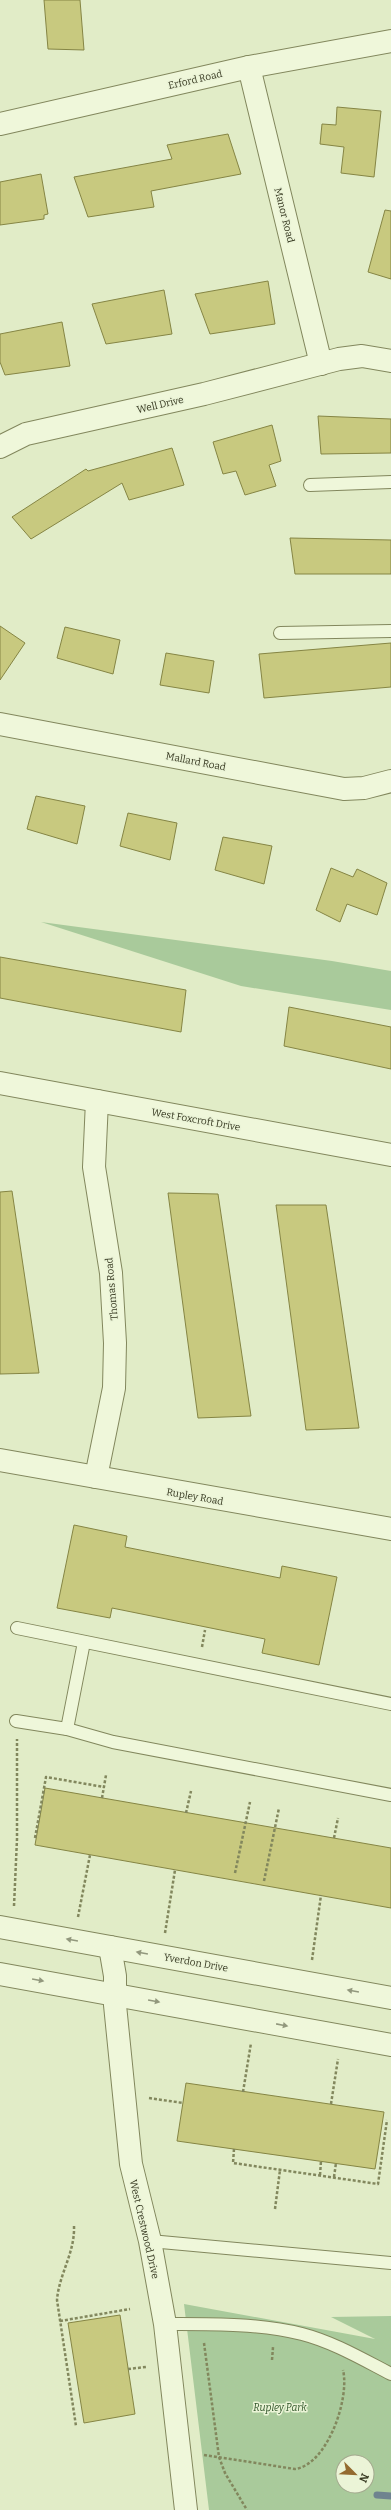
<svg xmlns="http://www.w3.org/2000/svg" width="391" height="2510" font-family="Bitter,serif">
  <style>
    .green { fill: #a9ca9b; fill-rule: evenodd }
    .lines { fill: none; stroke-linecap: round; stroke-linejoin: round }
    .stream { stroke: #6f848f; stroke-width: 7 }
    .building { fill: #c8c97f; stroke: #858544 }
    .service-casing { stroke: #82875d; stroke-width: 14 }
    .minor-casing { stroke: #82875d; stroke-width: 24 }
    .tertiary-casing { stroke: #82875d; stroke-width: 24 }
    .path { stroke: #82875d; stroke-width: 2.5; stroke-dasharray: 3 2; stroke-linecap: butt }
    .service { stroke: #eff7da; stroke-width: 12 }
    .minor { stroke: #eff7da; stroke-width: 22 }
    .tertiary { stroke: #eff7da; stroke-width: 22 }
    .oneway { fill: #92987d }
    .labels { text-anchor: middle; stroke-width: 3; stroke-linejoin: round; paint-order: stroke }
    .street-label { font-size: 10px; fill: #363820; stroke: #ebf4d7 }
    .park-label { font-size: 10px; font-style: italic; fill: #2e5428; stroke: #ebf4d7 }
  </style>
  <rect width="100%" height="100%" fill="#e1ecc7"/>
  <g class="green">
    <polygon points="41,922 332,961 391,971 391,1010 241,986"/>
    <path d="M 184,2304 L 375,2339 L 331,2317 L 391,2316 L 391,2510 L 209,2510 ZM 343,2462 L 367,2462 L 367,2486 L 343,2486 Z"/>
  </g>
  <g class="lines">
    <polyline class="stream" points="377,2495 391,2496"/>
  </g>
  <g class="building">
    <polygon points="44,0 80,0 84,50 48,49"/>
    <polygon points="337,107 381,111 374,177 341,173 344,147 320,144 322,124 336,125"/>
    <polygon points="228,134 241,174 151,191 154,207 88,217 74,177 172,159 167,145"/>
    <polygon points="41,174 48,214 44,215 44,219 0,225 0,182"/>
    <polygon points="385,210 391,211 391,279 368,272"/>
    <polygon points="268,281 275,324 210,334 195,294"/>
    <polygon points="164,290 172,334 106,344 92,304"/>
    <polygon points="62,322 70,366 5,375 0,362 0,334"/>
    <polygon points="318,416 391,419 391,453 321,454"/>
    <polygon points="272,425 281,461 269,465 276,486 245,495 236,471 223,474 213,442"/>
    <polygon points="172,448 184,485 129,500 122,483 31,539 12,517 86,469 88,471"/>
    <polygon points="290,538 391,540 391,574 295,574"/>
    <polygon points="0,626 25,643 0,680"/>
    <polygon points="65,627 120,640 113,674 57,658"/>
    <polygon points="391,643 391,687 264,698 259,654"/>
    <polygon points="166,653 214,661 209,693 160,685"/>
    <polygon points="36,796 85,806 77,844 27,829"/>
    <polygon points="128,813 177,823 170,860 120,846"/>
    <polygon points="223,837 272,846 264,884 215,870"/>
    <polygon points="331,868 353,877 357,869 387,883 377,915 347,904 340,922 316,910"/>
    <polygon points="0,957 186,990 181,1032 0,998"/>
    <polygon points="289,1007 391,1027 391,1069 284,1046"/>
    <polygon points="12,1191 39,1373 0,1374 0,1192"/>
    <polygon points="168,1193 218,1194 251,1416 198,1418"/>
    <polygon points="276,1205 326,1205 359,1428 306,1430"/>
    <polygon points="74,1525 127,1536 125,1547 280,1578 282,1566 337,1577 319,1665 262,1653 265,1639 112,1608 110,1618 57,1608"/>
    <polygon points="45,1788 391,1848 391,1908 35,1845"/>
    <polygon points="186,2083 384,2112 375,2169 177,2141"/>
    <polygon points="120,2315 135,2414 84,2423 68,2323"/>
  </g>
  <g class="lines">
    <g class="service-casing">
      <g id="service">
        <polyline points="310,485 391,482"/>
        <polyline points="280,633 391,631"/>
        <polyline points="17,1628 391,1704"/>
        <polyline points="16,1721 67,1729 113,1742 391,1795"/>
        <polyline points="67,1729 84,1642"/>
        <polyline points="150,2241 391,2263"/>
        <path d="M 165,2324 C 209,2324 258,2323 302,2334 C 333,2342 362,2359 391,2374"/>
      </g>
    </g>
    <g class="minor-casing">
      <g id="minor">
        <polyline points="249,67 321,364"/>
        <polyline points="0,447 26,434 204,394 339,359 362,356 391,361"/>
        <polyline points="0,724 344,789 364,788 391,781"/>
        <polyline points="0,1083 391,1155"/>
        <polyline points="0,1460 391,1529"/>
        <polyline points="96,1477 114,1388 115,1343 111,1273 94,1167 97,1101"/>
        <polyline points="0,1927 391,1998"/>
        <polyline points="110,1947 115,1976 115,2005 131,2164 150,2241 165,2324 186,2510"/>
        <polyline points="0,1974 391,2045"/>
      </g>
    </g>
    <g class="tertiary-casing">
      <polyline id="tertiary" points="0,124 249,67 391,41"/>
    </g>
    <g class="path">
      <polyline points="202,1647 205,1630"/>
      <polyline points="102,1798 106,1775"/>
      <polyline points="186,1813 191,1791"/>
      <polyline points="35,1838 46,1777 104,1787"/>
      <polyline points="334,1838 338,1818"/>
      <polyline points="235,1873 250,1802"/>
      <polyline points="264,1881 279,1808"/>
      <polyline points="14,1906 17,1839 17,1739"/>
      <polyline points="78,1917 90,1855"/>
      <polyline points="165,1933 175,1870"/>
      <polyline points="312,1960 321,1895"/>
      <polyline points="243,2092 251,2043"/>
      <polyline points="149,2098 183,2103"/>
      <polyline points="331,2104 338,2059"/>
      <polyline points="234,2149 233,2163 378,2184 387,2120"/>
      <polyline points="320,2175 321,2161"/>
      <polyline points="334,2177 336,2163"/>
      <polyline points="275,2209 280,2170"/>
      <path d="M 74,2226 C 75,2253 59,2274 57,2300 L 76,2426"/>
      <polyline points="60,2321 130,2309"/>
      <polyline points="204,2343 219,2457 225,2473 247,2510"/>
      <polyline points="272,2360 273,2347"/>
      <polyline points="128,2369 146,2367"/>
      <path d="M 204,2455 L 295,2469 C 327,2465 350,2399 343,2370"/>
    </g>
    <use href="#service" class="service"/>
    <use href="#minor" class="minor"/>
    <use href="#tertiary" class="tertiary"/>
  </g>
  <defs><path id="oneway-solid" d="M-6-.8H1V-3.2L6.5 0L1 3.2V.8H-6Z"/></defs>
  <g class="oneway">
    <use href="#oneway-solid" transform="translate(72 1940) rotate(-170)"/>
    <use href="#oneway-solid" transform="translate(142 1953) rotate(-170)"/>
    <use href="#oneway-solid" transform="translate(38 1980) rotate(10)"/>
    <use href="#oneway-solid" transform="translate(353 1991) rotate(-170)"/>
    <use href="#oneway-solid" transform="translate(154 2001) rotate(10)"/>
    <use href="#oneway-solid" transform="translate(282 2025) rotate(11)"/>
  </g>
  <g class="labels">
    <g class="street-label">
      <text transform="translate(195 79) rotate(-13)" y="4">Erford Road</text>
      <text transform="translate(285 215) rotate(76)" y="4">Manor Road</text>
      <text transform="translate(160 404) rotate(-13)" y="4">Well Drive</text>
      <text transform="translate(196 761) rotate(11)" y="4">Mallard Road</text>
      <text transform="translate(196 1119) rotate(10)" y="4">West Foxcroft Drive</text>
      <text transform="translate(111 1289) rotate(-95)" y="4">Thomas Road</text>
      <text transform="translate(195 1496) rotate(10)" y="4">Rupley Road</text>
      <text transform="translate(196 1962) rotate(10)" y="4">Yverdon Drive</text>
      <text transform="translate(145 2229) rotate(77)" y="4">West Crestwood Drive</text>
    </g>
    <g class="park-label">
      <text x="280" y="2411">Rupley Park</text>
    </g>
  </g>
  <g transform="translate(355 2474) rotate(114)"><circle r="19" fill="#ebf4d7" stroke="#a3a98e"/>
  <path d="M0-3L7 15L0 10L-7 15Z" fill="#946b30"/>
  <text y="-6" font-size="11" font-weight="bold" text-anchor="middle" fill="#363820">N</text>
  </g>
</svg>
